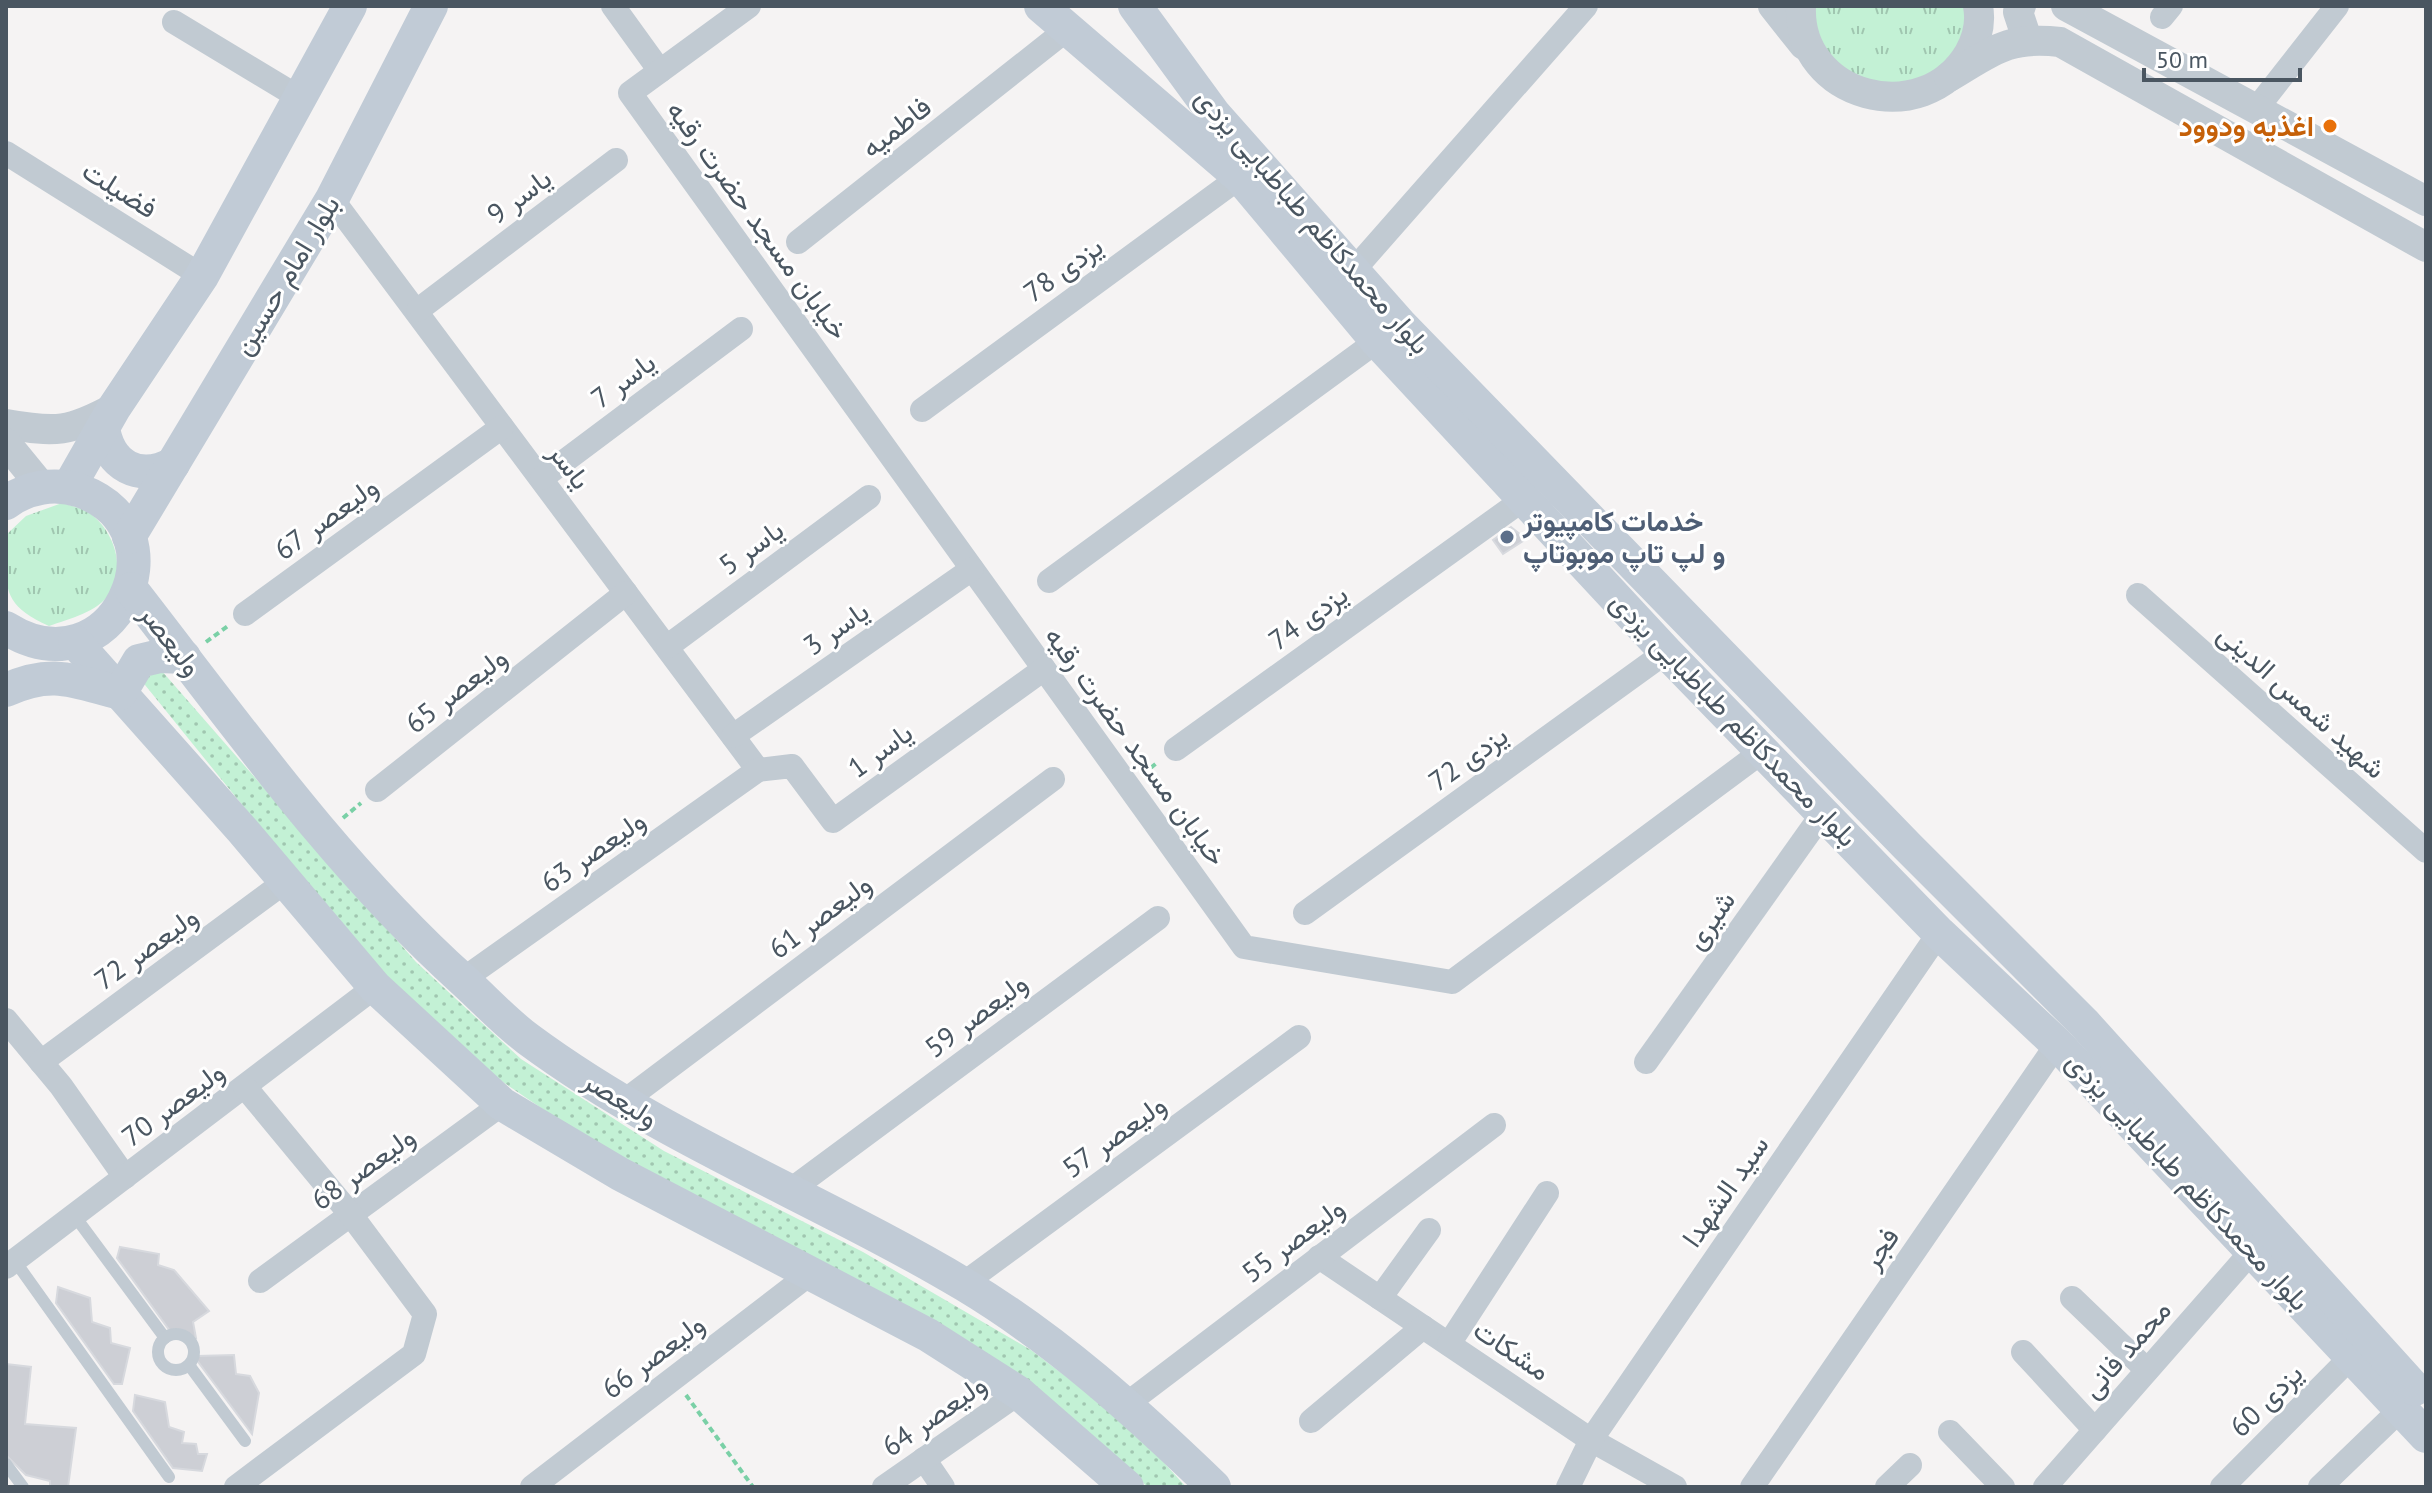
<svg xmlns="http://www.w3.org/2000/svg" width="2432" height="1493" font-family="'PT Sans',Vazirmatn,sans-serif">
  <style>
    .grass { fill: url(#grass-tufts) }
    .park { fill: url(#park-dots) }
    .building { fill: #cdcfd5; stroke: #d7d9de; stroke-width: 2 }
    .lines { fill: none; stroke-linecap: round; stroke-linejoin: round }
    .path { stroke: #7ad0a6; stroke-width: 4; stroke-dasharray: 6 4; stroke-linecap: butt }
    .service { stroke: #c1cad2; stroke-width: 12 }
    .minor { stroke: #c1cad2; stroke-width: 24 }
    .tertiary { stroke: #c1cad2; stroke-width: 30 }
    .secondary { stroke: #c1cbd6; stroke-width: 34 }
    .food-dot { fill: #e8710a; stroke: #fff; stroke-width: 3 }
    .service-dot { fill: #5c6f8a; stroke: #fff; stroke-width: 3 }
    .labels { text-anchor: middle; stroke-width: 6; stroke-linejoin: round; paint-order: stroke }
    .food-label { font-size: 28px; font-weight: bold; fill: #c56008; stroke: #fff; text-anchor: end }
    .street-label { font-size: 28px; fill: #4a5661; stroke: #fff }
    .service-label { font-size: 28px; font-weight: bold; fill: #4e5e75; stroke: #fff; text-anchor: start }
  </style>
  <defs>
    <pattern id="grass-tufts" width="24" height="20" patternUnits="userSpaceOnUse" patternTransform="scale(2)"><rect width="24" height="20" fill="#c3f1d5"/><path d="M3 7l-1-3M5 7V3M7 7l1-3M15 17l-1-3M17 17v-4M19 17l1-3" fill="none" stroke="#a0c6b0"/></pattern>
    <pattern id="park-dots" width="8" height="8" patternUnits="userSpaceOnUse" patternTransform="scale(2)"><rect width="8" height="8" fill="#c3f1d5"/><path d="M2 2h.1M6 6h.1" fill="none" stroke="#a0c6b0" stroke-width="1.8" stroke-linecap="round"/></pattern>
  </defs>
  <rect width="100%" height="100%" fill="#f5f3f3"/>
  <g class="grass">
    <polygon points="1809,6 1971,6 1966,37 1928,81 1868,87 1827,56"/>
    <path d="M 62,503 C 71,506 84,508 91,514 C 114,532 126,567 110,593 C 98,612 69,619 49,626 C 0,604 6,588 6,535 L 26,516 Z"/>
  </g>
  <polygon class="park" points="161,670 416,962 521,1059 664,1151 863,1252 1031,1350 1131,1426 1186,1487 1147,1487 1140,1479 609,1154 500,1080 384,976 315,895 141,680"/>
  <g class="building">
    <polygon points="1511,527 1526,539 1503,554 1493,540"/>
    <polygon points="120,1247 159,1254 158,1265 174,1270 209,1311 193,1322 196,1338 173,1335 117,1258"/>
    <polygon points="58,1287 90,1298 92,1322 110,1328 111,1343 130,1348 122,1384 114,1384 56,1303"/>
    <polygon points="234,1355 236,1374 250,1376 259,1393 252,1434 196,1359 197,1356"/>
    <polygon points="6,1364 31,1367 25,1424 76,1428 68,1487 50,1487 50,1481 26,1475 6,1455"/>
    <polygon points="135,1395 165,1402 169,1427 184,1432 182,1443 196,1444 198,1454 207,1454 202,1471 173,1468 133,1411"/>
  </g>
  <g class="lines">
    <g class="path">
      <polyline points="206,642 228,626"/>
      <polyline points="1143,774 1158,762"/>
      <polyline points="343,818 361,803"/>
      <polyline points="686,1395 753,1487"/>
    </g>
    <g class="service">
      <polyline points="74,1215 165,1338"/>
      <polyline points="15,1261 169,1477"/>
      <circle cx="176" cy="1352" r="18"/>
      <polyline points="189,1365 245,1441"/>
      <polyline points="6,1464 23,1487"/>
    </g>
    <g class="minor">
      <polyline points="613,6 660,71"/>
      <polyline points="749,6 630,93 1244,947 1452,982 1763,751"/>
      <polyline points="2162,17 2171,6"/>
      <polyline points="174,22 300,98"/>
      <polyline points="2257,108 2337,6"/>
      <polyline points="6,153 202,276"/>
      <polyline points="332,199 758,770"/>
      <polyline points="798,242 1070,27"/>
      <polyline points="1352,272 1586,6"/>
      <polyline points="418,310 616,160"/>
      <polyline points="922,410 1240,177"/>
      <polyline points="542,478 741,329"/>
      <polyline points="1049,581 1377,341"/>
      <polyline points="2138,595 2426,851"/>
      <polyline points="245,614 502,427"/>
      <polyline points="668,646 869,497"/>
      <polyline points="733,736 972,569"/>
      <polyline points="1176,749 1524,499"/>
      <polyline points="377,790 626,593"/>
      <polyline points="1305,913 1666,652"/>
      <polyline points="462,980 758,770 792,766 833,821 1044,669"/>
      <polyline points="6,1020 61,1086 125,1177"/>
      <polyline points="41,1062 286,881"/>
      <polyline points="1646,1062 1823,813"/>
      <polyline points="623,1102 1053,779"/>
      <polyline points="788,1192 1158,918"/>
      <polyline points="1319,1257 1591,1440 1675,1487"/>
      <polyline points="6,1267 375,987"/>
      <polyline points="260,1281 502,1104"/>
      <polyline points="963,1284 1299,1037"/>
      <polyline points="1380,1298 1429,1230"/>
      <polyline points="2072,1298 2147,1370"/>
      <polyline points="1449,1344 1547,1193"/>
      <polyline points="2023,1352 2095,1430"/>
      <polyline points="1128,1403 1494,1125"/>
      <polyline points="1311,1421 1423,1327"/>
      <polyline points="1950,1432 2003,1487"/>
      <polyline points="924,1459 943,1487"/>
      <polyline points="236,1487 414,1354 425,1314 351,1215 245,1087"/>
      <polyline points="532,1487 811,1273"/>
      <polyline points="884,1487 1019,1393"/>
      <polyline points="1568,1487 1591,1440 1939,933"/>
      <polyline points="1752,1487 2057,1044"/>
      <polyline points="1887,1487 1910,1465"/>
      <polyline points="2045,1487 2252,1251"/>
      <polyline points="2222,1487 2353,1355"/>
      <polyline points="2320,1487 2402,1408"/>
    </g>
    <g class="tertiary">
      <polyline points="1773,6 1804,45"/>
      <path d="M 1801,6 C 1797,98 1923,131 1969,53 C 1977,39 1981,22 1978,6"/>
      <polyline points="2021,6 2018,12 2027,39"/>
      <polyline points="2066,6 2426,201"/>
      <path d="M 1949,77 C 1993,51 2007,36 2060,42 L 2426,247"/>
      <path d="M 6,424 C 56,433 70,432 114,408"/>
      <polyline points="6,443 42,487"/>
    </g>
    <g class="secondary">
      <polyline points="1041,6 1240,177 1377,341 1666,652 1939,933 2057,1044 2426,1436"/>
      <polyline points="1135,6 1214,114 1400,324 1907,846 2084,1023 2415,1389"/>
      <path d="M 103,428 C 109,466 139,482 173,464"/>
      <polyline points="69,487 114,408 202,276 350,6"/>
      <path d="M 6,503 C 27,487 55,482 81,491 C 190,531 112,695 6,628"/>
      <polyline points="129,537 332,199 431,6"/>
      <path d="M 131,589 C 236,724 336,866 464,981 C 485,1000 505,1022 528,1039 C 663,1139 821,1199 965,1285 C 1058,1341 1136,1412 1214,1487"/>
      <polyline points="75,642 243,831 375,987 502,1104 620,1174 928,1335 1019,1393 1127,1487"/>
      <path d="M 6,690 C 53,669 73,681 120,693 L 139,661 L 160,656 L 184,657"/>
    </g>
  </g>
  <circle class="food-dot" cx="2330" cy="126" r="8"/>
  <circle class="service-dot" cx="1507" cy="537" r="8"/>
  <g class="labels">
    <g class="food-label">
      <text x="2314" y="136">اغذیه ودوود</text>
    </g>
    <g class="street-label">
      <text transform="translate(896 127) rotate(-38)" y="10">فاطمیه</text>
      <text transform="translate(120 189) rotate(32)" y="10">فضیلت</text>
      <text transform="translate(519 196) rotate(-37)" y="10">یاسر 9</text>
      <text transform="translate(758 220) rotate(54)" y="10">خیابان مسجد حضرت رقیه</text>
      <text transform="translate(1313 221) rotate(49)" y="10">بلوار محمدکاظم طباطبایی یزدی</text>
      <text transform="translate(1063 269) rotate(-36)" y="10">یزدی 78</text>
      <text transform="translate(286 275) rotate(-59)" y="10">بلوار امام حسین</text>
      <text transform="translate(623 380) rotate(-37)" y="10">یاسر 7</text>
      <text transform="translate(570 466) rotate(53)" y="10">یاسر</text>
      <text transform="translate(326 518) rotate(-36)" y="10">ولیعصر 67</text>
      <text transform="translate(751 547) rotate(-36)" y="10">یاسر 5</text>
      <text transform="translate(1308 617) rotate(-36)" y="10">یزدی 74</text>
      <text transform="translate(836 628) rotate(-35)" y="10">یاسر 3</text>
      <text transform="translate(171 640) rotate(52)" y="10">ولیعصر</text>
      <text transform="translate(456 690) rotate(-38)" y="10">ولیعصر 65</text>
      <text transform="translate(2302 701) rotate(42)" y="10">شهید شمس الدینی</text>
      <text transform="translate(1734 719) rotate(46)" y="10">بلوار محمدکاظم طباطبایی یزدی</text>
      <text transform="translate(1136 746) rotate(54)" y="10">خیابان مسجد حضرت رقیه</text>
      <text transform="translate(880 750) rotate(-36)" y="10">یاسر 1</text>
      <text transform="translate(1468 758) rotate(-36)" y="10">یزدی 72</text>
      <text transform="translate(593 851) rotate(-35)" y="10">ولیعصر 63</text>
      <text transform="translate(820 916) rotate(-37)" y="10">ولیعصر 61</text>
      <text transform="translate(1710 920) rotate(-55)" y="10">شیری</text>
      <text transform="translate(146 948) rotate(-36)" y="10">ولیعصر 72</text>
      <text transform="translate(976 1015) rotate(-37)" y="10">ولیعصر 59</text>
      <text transform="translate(621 1099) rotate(32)" y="10">ولیعصر</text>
      <text transform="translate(173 1104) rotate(-37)" y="10">ولیعصر 70</text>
      <text transform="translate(1114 1136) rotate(-36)" y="10">ولیعصر 57</text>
      <text transform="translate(363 1168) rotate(-36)" y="10">ولیعصر 68</text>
      <text transform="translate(2188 1181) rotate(47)" y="10">بلوار محمدکاظم طباطبایی یزدی</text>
      <text transform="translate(1725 1191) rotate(-55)" y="10">سید الشهدا</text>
      <text transform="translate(1293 1240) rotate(-37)" y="10">ولیعصر 55</text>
      <text transform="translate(1880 1248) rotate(-55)" y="10">فجر</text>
      <text transform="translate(2126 1349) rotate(-49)" y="10">محمد فانی</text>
      <text transform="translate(1512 1350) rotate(34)" y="10">مشکات</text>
      <text transform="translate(653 1356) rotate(-37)" y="10">ولیعصر 66</text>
      <text transform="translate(2266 1400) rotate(-45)" y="10">یزدی 60</text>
      <text transform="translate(934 1415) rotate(-35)" y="10">ولیعصر 64</text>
    </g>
    <g class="service-label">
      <text x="1523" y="531">خدمات کامپیوتر<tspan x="1523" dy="32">و لپ تاپ موبوتاپ</tspan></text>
    </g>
  </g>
  <rect width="2432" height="1493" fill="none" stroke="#4a5661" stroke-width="16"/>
  <path d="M2144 68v12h156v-12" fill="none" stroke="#4a5661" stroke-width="4"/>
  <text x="2156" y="68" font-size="24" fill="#4a5661" stroke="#ffffff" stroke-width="6" paint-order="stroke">50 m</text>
</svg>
